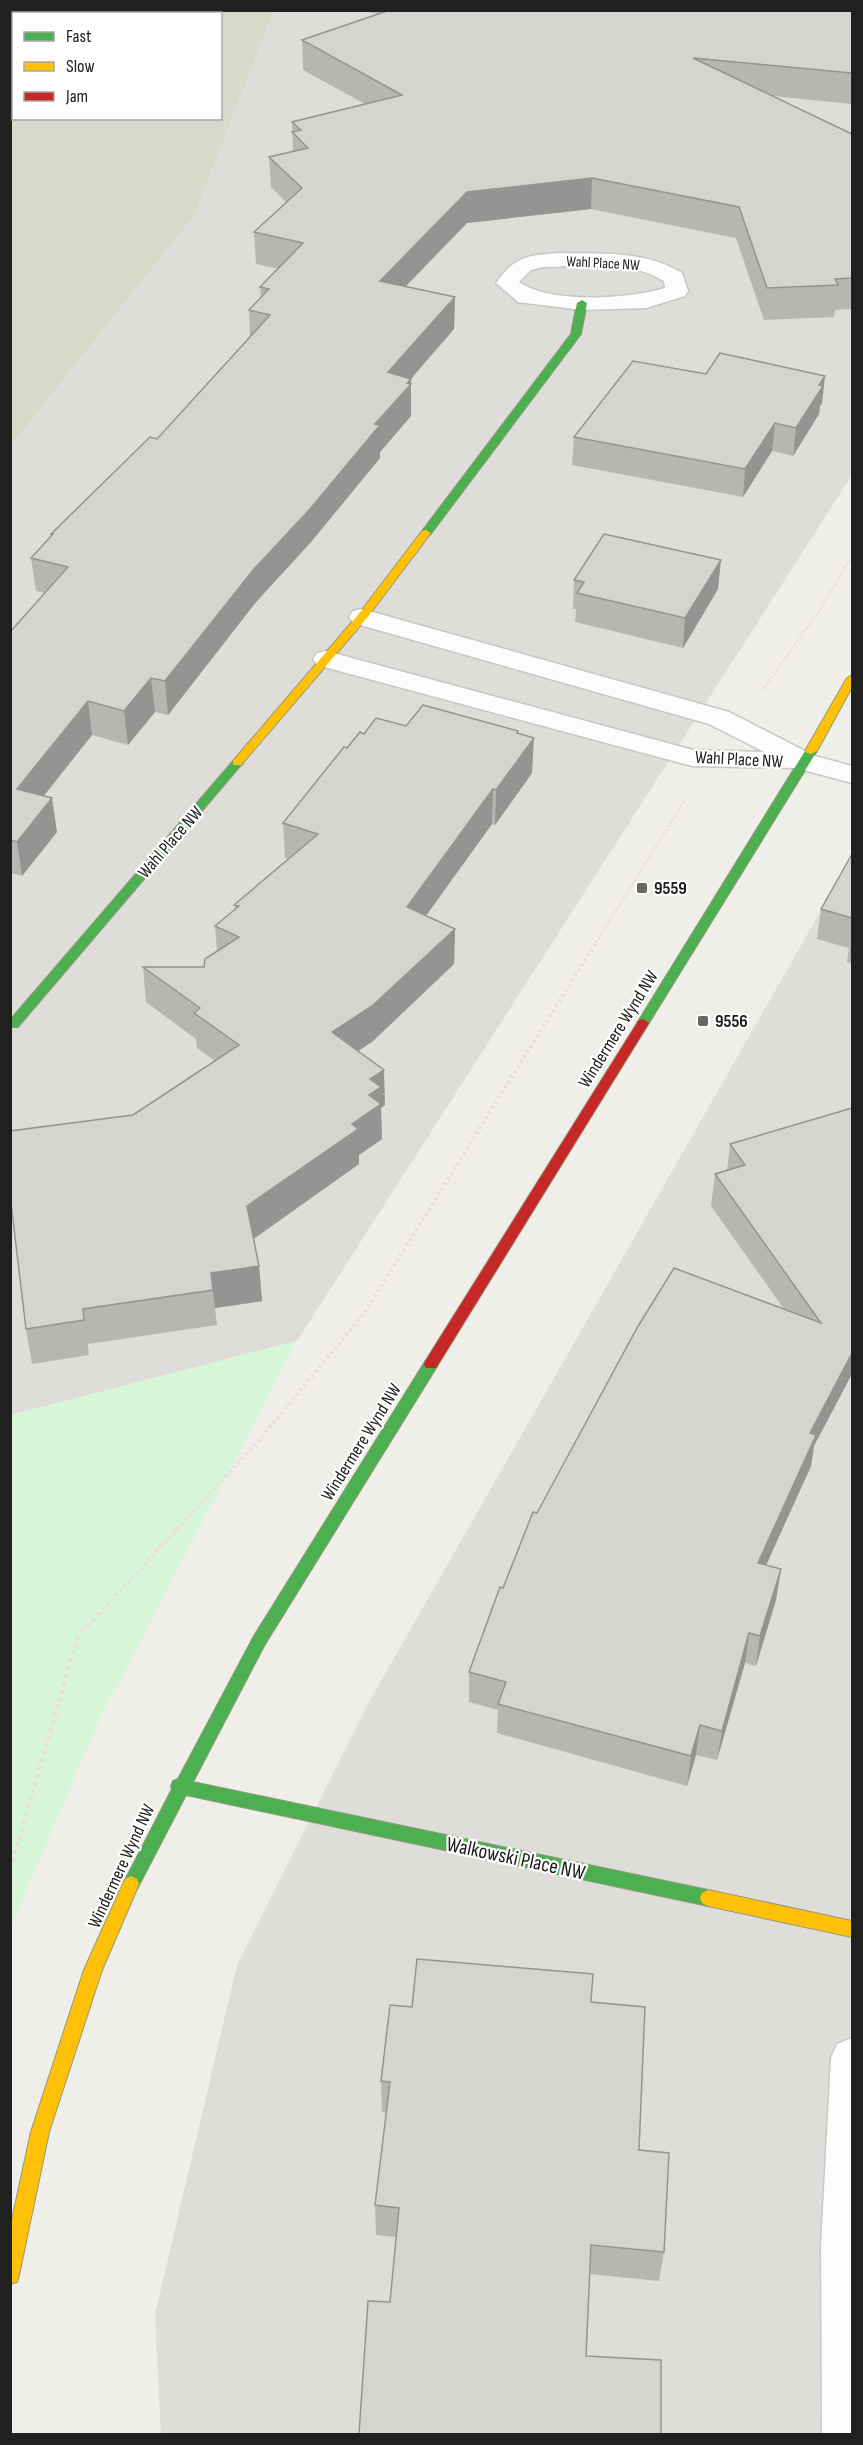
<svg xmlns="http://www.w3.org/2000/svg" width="863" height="2445" font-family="'Sofia Sans Condensed',sans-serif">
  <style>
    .residential { fill: #deddda }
    .construction { fill: #d8d9ca; fill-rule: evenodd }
    .park { fill: #d7f6d8 }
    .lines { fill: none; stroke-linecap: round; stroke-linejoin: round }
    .street-casing { stroke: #c7c7c5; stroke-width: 3 }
    .fast-casing { stroke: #969a7f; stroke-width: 2 }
    .slow-casing { stroke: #969a7f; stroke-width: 2 }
    .jam-casing { stroke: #969a7f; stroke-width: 2 }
    .path-far2 { stroke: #ecddd9; stroke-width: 3; stroke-dasharray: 2 2; stroke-linecap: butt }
    .path-far1 { stroke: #ecddd9; stroke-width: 4; stroke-dasharray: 3 3; stroke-linecap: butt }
    .path { stroke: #ecddd9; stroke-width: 4.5; stroke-dasharray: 4 4; stroke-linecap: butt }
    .street { fill: #fdfcfc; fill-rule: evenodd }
    .fast { fill: #4caf50; fill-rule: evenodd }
    .slow { fill: #ffc107; fill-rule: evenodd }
    .jam { fill: #c62828; fill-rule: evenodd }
    .wall { fill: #b7b6b3 }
    .shaded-wall { fill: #959492 }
    .building { fill: #d5d4d0; stroke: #959492; stroke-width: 1.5 }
    .poi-dot { fill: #686866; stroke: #fff; stroke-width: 2 }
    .labels { text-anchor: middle; stroke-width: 4.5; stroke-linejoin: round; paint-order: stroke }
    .far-street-label { font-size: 15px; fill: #202020; stroke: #fff }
    .street-label { font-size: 18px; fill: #202020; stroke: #fff }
    .poi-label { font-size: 18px; font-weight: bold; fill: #202020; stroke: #fff; text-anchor: start }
    .near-street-label { font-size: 21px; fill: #202020; stroke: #fff }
  </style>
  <rect width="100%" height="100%" fill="#efeee9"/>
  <g class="residential">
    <polygon points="274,11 852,11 852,475 297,1341 11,1415 11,446 194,216"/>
    <polygon points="852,856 852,2434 161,2434 155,2314 237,1965 369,1702"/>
  </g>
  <path class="construction" d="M 11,10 L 274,11 L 194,216 L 11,446 ZM 14,14 L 220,14 L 220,118 L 14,118 Z"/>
  <polygon class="park" points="297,1341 99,1721 11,1927 11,1415"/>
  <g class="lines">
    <g class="street-casing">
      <g id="street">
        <path d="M 560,253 C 602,254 644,250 682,273 L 688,291 L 685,296 L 646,308 L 582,310 L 518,302 L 496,283 C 515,256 528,255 560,253 ZM 543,267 C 582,266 629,259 664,281 L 665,288 C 629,299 550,304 519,282 L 531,270 Z"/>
        <polygon points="362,609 729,712 815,756 852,766 852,783 796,768 692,766 317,665 313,659 317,653 326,651 693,750 764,752 709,724 353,623 349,617 353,611"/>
        <polygon points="852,2038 852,2434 822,2434 821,2246 831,2058 837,2044"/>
      </g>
    </g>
    <g class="fast-casing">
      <g id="fast">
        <polygon points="582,300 587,303 581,334 430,535 422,535 422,531 571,334 577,303"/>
        <polygon points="811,748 817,751 647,1026 639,1026 637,1023 639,1020 805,751"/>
        <polygon points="237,760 243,763 241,765 18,1027 10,1027 10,1020 233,761"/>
        <polygon points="431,1359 436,1360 438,1364 436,1368 264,1646 193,1782 708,1890 714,1893 716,1898 714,1903 708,1906 186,1795 137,1889 131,1892 125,1889 123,1884 172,1789 171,1786 173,1781 178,1779 254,1636 426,1360"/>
      </g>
    </g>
    <g class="slow-casing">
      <g id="slow">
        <polygon points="426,530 431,533 366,619 241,765 233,765 233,761 358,615 422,531"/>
        <polygon points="852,675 852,687 817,751 811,754 807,753 805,751 847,678"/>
        <polygon points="131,1876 137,1879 139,1884 102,1970 49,2132 19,2275 17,2282 10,2284 10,2229 31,2132 84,1970 125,1879"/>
        <polygon points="708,1890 852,1921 852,1937 708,1906 702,1903 700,1898 702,1893"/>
      </g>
    </g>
    <g class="jam-casing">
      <polygon id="jam" points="643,1019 649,1023 436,1368 426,1368 424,1364 426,1360 639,1020"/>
    </g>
    <g class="path-far2">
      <polyline points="762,691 822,607 852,555"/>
      <polyline points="594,946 685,800"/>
    </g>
    <polyline class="path-far1" points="103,1609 262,1437 365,1312 595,944"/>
    <polyline class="path" points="10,1870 78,1636 104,1608"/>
    <use href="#street" class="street"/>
    <use href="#fast" class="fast"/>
    <use href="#slow" class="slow"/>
    <use href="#jam" class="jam"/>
  </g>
  <g class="wall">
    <polygon points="357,10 852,10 852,104 772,96 852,134 852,309 835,310 834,317 764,320 736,238 591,209 467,223 405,286 455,297 454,329 411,379 411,416 380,452 380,458 311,542 256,602 168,715 155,712 128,745 92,735 44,796 57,832 22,876 10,873 10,632 45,593 36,591 31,558 52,536 51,534 157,439 250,337 249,310 261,297 260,287 279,269 256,264 254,232 286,202 271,187 269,157 293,151 292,122 365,104 303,70 302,40 379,14"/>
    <polygon points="822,404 820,406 819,414 793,456 772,451 743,497 572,465 574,437"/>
    <polygon points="574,580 718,589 683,648 575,622 576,609 573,609"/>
    <polygon points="406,726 518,734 532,773 495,825 492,824 426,916 455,929 454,964 373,1041 358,1051 385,1105 381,1108 382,1139 359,1155 359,1164 254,1239 259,1266 262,1301 215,1308 217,1325 88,1344 89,1355 32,1364 26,1329 133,1115 215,1061 197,1048 196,1039 146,1002 143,967 204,967 217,951 215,926 235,910 234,905 288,859 285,858 283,823 347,748 364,734"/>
    <polygon points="852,854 852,964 847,962 849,948 817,939 821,909"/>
    <polygon points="852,1108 814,1446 811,1466 766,1565 781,1569 776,1600 756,1666 745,1663 717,1760 696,1755 687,1786 497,1733 498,1710 469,1702 469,1672 503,1588 537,1513 784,1309 711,1206 715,1174 727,1170 730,1144"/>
    <polygon points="591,2002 639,2150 664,2252 659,2281 589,2274 586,2356 661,2434 396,2237 376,2235 375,2205 387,2113 382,2112 381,2081 412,2007"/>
  </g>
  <g class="shaded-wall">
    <polygon points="592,178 591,209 467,223 380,313 380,281 467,192"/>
    <polygon points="455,297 454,329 389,404 388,372"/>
    <polygon points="825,376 822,404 820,406 819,414 793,456 796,428 819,385"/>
    <polygon points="411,379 411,416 380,452 380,458 311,542 256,602 168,715 165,681 254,569 375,424"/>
    <polygon points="775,423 772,451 743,497 745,469"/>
    <polygon points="721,560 718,589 683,648 685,618"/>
    <polygon points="151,678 155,712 128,745 124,711"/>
    <polygon points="88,701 92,735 22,823 17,789"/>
    <polygon points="518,731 518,760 534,738 532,773 495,825 496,790 517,733"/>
    <polygon points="493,789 492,824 407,942 407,907"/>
    <polygon points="52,798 57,832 22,876 17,842"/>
    <polygon points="455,929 454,964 373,1041 333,1068 332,1032"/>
    <polygon points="384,1070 385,1105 381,1108 382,1139 359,1155 359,1164 250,1241 247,1206 352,1124 369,1095 370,1079"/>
    <polygon points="259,1266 262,1301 215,1308 211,1273"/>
    <polygon points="852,1353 852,1374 814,1446 811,1466 753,1594 758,1563 810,1433"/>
    <polygon points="781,1569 776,1600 756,1666 760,1636"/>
    <polygon points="749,1633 745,1663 717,1760 722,1731"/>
    <polygon points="700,1725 696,1755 687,1786 691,1756"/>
  </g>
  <g class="building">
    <polygon points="390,10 852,10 852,73 693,58 852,134 852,278 835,279 838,285 767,288 739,207 592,178 467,192 380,281 455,297 388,372 411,379 407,383 411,384 375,424 380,425 310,509 254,569 165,681 151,678 124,711 88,701 17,789 52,798 17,842 10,840 10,632 68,567 31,558 53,534 51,534 150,437 157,439 270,315 249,310 269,289 260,287 303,243 254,232 302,188 269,157 308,148 292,132 301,130 292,122 402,95 302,40"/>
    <polygon points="720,353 825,376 819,385 823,386 796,428 775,423 745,469 574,437 633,361 706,374"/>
    <polygon points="604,534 721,560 685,618 577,593 584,582 574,580"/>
    <polygon points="423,705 518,731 517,733 534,738 496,790 493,789 407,907 455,929 372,1006 332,1032 384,1070 370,1079 381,1087 369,1095 381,1104 352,1124 358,1129 247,1206 259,1266 211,1273 213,1290 83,1309 84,1320 26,1329 10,1195 10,1131 133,1115 239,1045 194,1013 200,1008 143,967 204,967 205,959 239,937 215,926 239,906 234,905 318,834 283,823 344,747 347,748 360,732 364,734 376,718 406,726"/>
    <polygon points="852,854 852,918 821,909"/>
    <polygon points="852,1108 852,1353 810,1433 816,1435 758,1563 781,1569 760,1636 749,1633 722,1731 700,1725 691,1756 498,1704 506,1682 469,1672 500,1587 503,1588 533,1512 537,1513 637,1328 674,1268 821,1323 715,1174 745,1165 730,1144"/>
    <polygon points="417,1959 593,1974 591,2002 645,2007 639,2150 669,2153 664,2252 591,2245 586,2356 661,2360 661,2434 359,2434 368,2301 390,2302 399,2208 375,2205 390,2082 381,2081 390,2005 412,2007"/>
  </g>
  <g class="poi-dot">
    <rect x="636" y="882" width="12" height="12" rx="3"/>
    <rect x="697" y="1015" width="12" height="12" rx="3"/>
  </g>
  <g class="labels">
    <g class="far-street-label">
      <text transform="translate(603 263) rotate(3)" y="5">Wahl Place NW</text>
    </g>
    <g class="street-label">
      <text transform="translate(739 759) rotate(3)" y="6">Wahl Place NW</text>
      <text transform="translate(170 842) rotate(-49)" y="6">Wahl Place NW</text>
      <text transform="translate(618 1029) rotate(-58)" y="6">Windermere Wynd NW</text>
      <text transform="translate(361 1442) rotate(-58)" y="6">Windermere Wynd NW</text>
      <text transform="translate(121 1866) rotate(-65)" y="6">Windermere Wynd NW</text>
    </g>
    <g class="poi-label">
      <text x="654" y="894">9559</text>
      <text x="715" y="1027">9556</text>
    </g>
    <g class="near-street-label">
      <text transform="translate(516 1858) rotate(12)" y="7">Walkowski Place NW</text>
    </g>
  </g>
  <rect width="863" height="2445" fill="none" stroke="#202020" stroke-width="24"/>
  <rect x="12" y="12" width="210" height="108" fill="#ffffff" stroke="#a6a6a6" stroke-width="1.5"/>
  <rect x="24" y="32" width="30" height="9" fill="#4caf50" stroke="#a6a6a6" stroke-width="1.5"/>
  <text x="66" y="42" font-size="18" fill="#202020">Fast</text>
  <rect x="24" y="62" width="30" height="9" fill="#ffc107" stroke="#a6a6a6" stroke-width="1.5"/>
  <text x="66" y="72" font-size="18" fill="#202020">Slow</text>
  <rect x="24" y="92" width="30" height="9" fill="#c62828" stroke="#a6a6a6" stroke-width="1.5"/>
  <text x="66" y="102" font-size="18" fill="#202020">Jam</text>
</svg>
